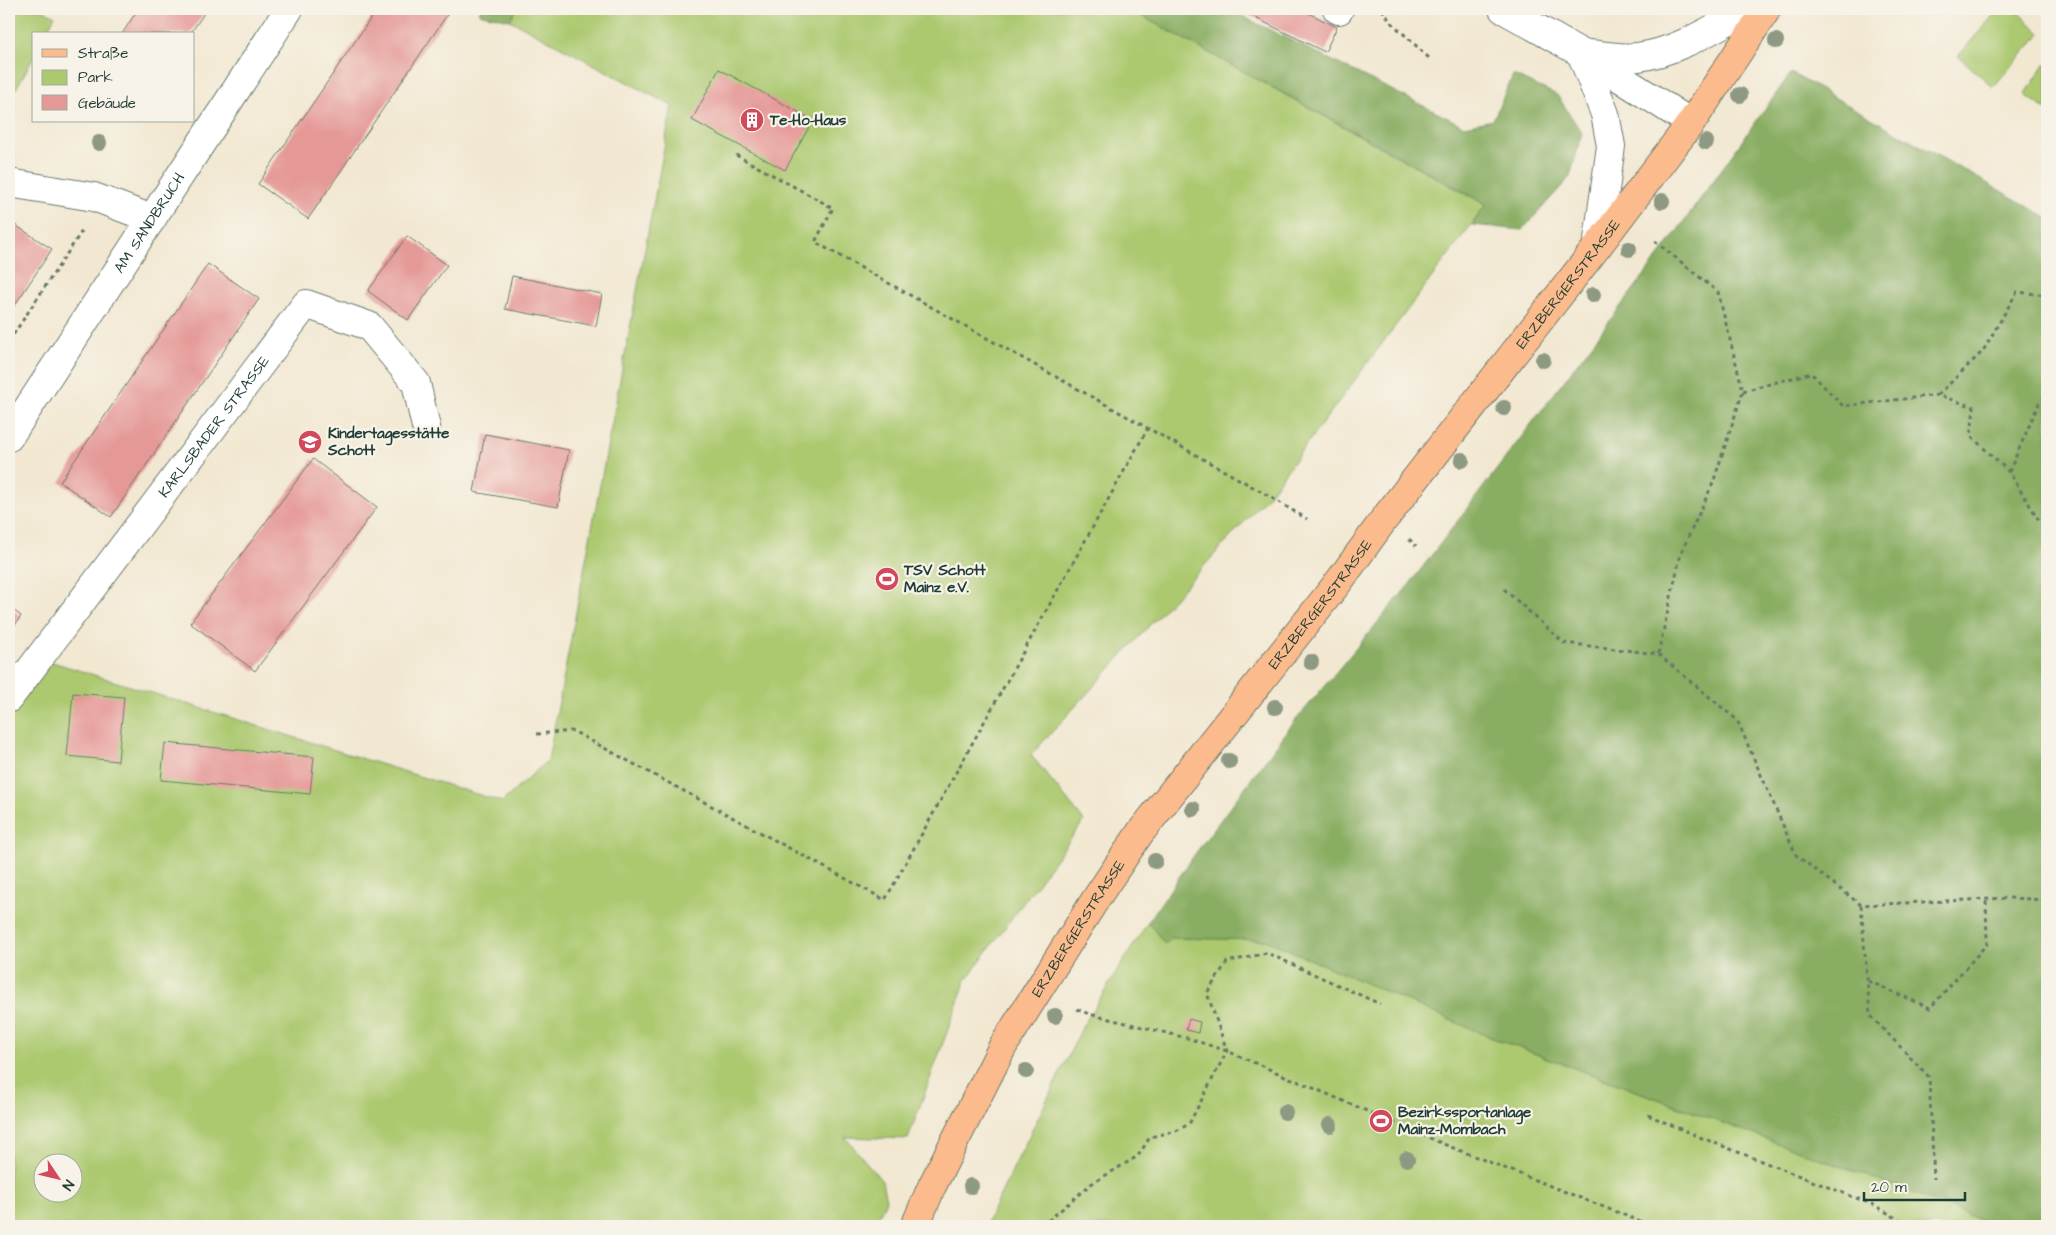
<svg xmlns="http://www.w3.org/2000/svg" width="2056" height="1235" font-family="'Architects Daughter',sans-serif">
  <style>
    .green { fill: #acc970; stroke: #668352; fill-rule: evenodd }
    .forest { fill: #89ad62; stroke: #54754b }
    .building { fill: #e59997 }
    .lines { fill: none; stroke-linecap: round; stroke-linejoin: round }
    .minor-casing { stroke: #69796b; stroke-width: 30 }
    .major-casing { stroke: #69796b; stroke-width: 30 }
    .path { stroke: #69796b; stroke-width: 3; stroke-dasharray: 4 4; stroke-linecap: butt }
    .minor { stroke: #fff; stroke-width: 28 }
    .major { stroke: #fbbb8d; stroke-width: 28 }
    .tree { fill: #8d9982 }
    .labels { text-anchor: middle; stroke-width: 4.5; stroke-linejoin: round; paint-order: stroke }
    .poi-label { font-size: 15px; font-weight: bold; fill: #1f3d34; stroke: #f7f3e8; text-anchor: start }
    .street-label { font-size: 15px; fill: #1f3d34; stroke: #f7f3e8 }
  </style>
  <rect width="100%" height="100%" fill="#f7f3e8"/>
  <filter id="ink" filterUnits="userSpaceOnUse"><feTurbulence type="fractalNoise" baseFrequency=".02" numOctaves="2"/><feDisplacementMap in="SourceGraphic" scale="10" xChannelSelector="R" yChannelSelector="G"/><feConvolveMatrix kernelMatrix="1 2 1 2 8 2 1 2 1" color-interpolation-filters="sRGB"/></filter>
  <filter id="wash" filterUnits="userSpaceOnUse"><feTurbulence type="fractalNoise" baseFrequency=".0096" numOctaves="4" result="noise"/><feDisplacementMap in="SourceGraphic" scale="20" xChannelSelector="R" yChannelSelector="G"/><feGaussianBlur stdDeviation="1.12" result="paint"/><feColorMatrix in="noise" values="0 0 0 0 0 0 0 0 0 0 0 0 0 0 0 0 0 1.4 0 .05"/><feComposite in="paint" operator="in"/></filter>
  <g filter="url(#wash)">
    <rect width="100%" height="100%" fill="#f2e8d2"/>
    <g class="green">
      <polygon points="9,9 42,9 55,16 45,34 34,34 34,56 16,89 9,85"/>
      <path d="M 516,9 L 1129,9 L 1486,205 L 1267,497 L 1031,755 L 1084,821 L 966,980 L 908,1139 L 845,1137 L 882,1181 L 886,1200 L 875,1226 L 9,1226 L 9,713 L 46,660 L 502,802 L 548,760 L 672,106 L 510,20 ZM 42,1162 L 72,1162 L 72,1192 L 42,1192 Z"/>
      <polygon points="1999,9 2014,9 2041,33 1993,87 1958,56"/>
      <polygon points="2045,64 2047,65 2047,110 2025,95"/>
      <polygon points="1148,922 1165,943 1171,938 1266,940 1490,1037 1948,1206 1992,1226 985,1226 1084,1024"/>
    </g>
    <g class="forest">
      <polygon points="481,9 516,9 510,20 478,13"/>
      <polygon points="1129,9 1228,9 1464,126 1493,120 1513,75 1557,95 1582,133 1570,177 1522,230 1472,225 1486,204"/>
      <polygon points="1791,73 2047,217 2047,1226 1992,1226 1948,1206 1490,1037 1266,940 1172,938 1165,944 1148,922 1195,854 1291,726 1409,585 1665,248"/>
    </g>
    <g id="blocks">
      <g class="building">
        <polygon points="138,9 207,9 190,34 122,34"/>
        <polygon points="377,9 451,9 308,219 258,184"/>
        <polygon points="1237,9 1300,9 1337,27 1325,52"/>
        <polygon points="719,69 813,120 785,170 692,120"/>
        <polygon points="9,221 52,249 9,314"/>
        <polygon points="407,236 447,265 408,320 368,291"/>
        <polygon points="208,264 259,299 111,517 60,482"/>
        <polygon points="512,276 602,294 596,326 505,309"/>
        <polygon points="485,434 569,450 558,507 474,492"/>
        <polygon points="313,459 377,507 255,671 190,623"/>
        <polygon points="9,607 21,616 9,634"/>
        <polygon points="73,693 124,697 118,761 67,756"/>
        <polygon points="165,743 314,757 310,794 161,780"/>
        <polygon points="1189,1019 1200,1022 1198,1033 1186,1030"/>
      </g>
    </g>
  </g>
  <g filter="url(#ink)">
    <use href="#blocks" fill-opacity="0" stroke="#69796b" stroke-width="1"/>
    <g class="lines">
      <g class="minor-casing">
        <g id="minor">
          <polyline points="1337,9 1339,10"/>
          <polyline points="1503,9 1581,53 1691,123"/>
          <polyline points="1581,53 1605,114 1611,146 1597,247"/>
          <path d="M 1588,54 C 1604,55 1622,59 1638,57 C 1678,52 1715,27 1749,9"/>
          <polyline points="9,183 94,197 152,219"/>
          <path id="s1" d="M 9,437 L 289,9"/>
          <path id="s2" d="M 9,698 L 306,304 L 369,326 L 416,383 L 426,427"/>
        </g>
      </g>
      <g class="major-casing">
        <g id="major">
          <path id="s3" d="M 915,1226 L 932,1186 L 1003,1046 L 1097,897 L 1140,833 L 1340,580 L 1385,518 L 1597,247 L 1691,123 L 1767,9"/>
        </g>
      </g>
      <g class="path">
        <polyline points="1382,9 1390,21 1429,58"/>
        <polyline points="736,155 833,208 815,242 1262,492 1307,519"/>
        <polyline points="1655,241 1718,292 1743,391 1713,483 1681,553 1658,654"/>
        <polyline points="9,341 84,228"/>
        <polyline points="1743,391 1811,373 1843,406 1938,395 1974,407 1971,436 2009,472 2047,533"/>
        <polyline points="1938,395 1983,351 2017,292 2047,295"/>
        <polyline points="2009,472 2039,403 2047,396"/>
        <polyline points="1409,539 1416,546"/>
        <polyline points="1504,589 1564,643 1658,654 1737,720 1796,855 1861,905 2010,898 2047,900"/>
        <polyline points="537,734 573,731 885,900 1148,428"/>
        <polyline points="1861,905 1870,1015 1929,1077 1934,1179"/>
        <polyline points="1868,981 1930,1008 1987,944 1986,899"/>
        <polyline points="1077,1009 1089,1014 1187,1038 1227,1051 1446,1145 1652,1226"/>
        <polyline points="1648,1115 1702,1138 1874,1205 1910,1226"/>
        <polyline points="1042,1226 1091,1184 1138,1156 1150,1137 1176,1131 1189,1124 1227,1051 1207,993 1227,962 1267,953 1380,1004"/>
      </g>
      <use href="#minor" class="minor"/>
      <use href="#major" class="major"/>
    </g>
    <g class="tree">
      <circle cx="1776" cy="41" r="8"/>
      <circle cx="1740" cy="95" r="8"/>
      <circle cx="1706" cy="142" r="8"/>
      <circle cx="99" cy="143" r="8"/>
      <circle cx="1662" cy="201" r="8"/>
      <circle cx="1629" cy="249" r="8"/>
      <circle cx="1593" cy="295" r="8"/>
      <circle cx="1543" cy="360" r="8"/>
      <circle cx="1504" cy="408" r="8"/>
      <circle cx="1462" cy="460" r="8"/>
      <circle cx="1311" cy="662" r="8"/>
      <circle cx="1275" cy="707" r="8"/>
      <circle cx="1229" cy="761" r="8"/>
      <circle cx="1193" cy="809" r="8"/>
      <circle cx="1155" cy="861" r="8"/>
      <circle cx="1055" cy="1016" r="8"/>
      <circle cx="1026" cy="1071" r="8"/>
      <circle cx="1285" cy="1112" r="8"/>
      <circle cx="1330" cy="1125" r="8"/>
      <circle cx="1407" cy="1159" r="8"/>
      <circle cx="971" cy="1186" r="8"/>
    </g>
  </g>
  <defs>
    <g id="building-disc" transform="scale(1.25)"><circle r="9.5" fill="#d1495b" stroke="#f7f3e8"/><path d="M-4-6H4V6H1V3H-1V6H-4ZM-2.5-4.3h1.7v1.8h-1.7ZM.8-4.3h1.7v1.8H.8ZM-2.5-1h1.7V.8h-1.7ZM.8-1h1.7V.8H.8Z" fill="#fff"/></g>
    <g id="school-disc" transform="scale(1.25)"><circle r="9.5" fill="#d1495b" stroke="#f7f3e8"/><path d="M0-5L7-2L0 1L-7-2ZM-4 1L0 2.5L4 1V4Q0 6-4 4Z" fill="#fff"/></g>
    <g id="stadium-disc" transform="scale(1.25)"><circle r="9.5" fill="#d1495b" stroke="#f7f3e8"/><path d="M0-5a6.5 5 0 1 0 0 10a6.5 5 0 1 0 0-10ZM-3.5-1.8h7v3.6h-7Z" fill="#fff"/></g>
  </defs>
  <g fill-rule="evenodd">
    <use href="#building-disc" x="752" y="120"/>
    <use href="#school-disc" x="310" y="442"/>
    <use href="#stadium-disc" x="887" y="579"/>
    <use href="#stadium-disc" x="1381" y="1121"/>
  </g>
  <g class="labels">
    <g class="poi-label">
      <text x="770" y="125">Te-Ho-Haus</text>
      <text x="328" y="438">Kindertagesstätte<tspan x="328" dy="17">Schott</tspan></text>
      <text x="904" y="575">TSV Schott<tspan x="904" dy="17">Mainz e.V.</tspan></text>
      <text x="1398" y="1117">Bezirkssportanlage<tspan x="1398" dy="17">Mainz-Mombach</tspan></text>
    </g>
    <g class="street-label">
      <text dy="5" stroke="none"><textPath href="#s1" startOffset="256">AM SANDBRUCH</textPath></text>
      <text dy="5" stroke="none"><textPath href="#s3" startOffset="1150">ERZBERGERSTRASSE</textPath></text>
      <text dy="5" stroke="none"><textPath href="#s2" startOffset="340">KARLSBADER STRASSE</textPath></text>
      <text dy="5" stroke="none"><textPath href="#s3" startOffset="745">ERZBERGERSTRASSE</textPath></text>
      <text dy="5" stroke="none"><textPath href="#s3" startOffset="340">ERZBERGERSTRASSE</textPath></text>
    </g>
  </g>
  <rect width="2056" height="1235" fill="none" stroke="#f7f3e8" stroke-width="30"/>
  <rect x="32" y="32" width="162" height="90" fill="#f7f3e8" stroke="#a1aaa0"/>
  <rect x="42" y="49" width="25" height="8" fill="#fbbb8d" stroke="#a1aaa0"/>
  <text x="78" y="58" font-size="15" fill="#1f3d34">Straße</text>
  <rect x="42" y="70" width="25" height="15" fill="#acc970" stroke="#a1aaa0"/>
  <text x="78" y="82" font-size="15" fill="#1f3d34">Park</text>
  <rect x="42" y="95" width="25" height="15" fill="#e59997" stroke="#a1aaa0"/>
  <text x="78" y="108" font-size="15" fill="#1f3d34">Gebäude</text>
  <g transform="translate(58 1178) rotate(125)"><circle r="24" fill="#f7f3e8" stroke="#a1aaa0"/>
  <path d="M0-4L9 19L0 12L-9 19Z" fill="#d1495b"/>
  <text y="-8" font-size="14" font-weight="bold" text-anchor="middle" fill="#1f3d34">N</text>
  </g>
  <path d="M1864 1192v8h101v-8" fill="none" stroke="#1f3d34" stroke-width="2.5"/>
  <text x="1871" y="1192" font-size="15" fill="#1f3d34" stroke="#f7f3e8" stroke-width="4" paint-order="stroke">20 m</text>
</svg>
